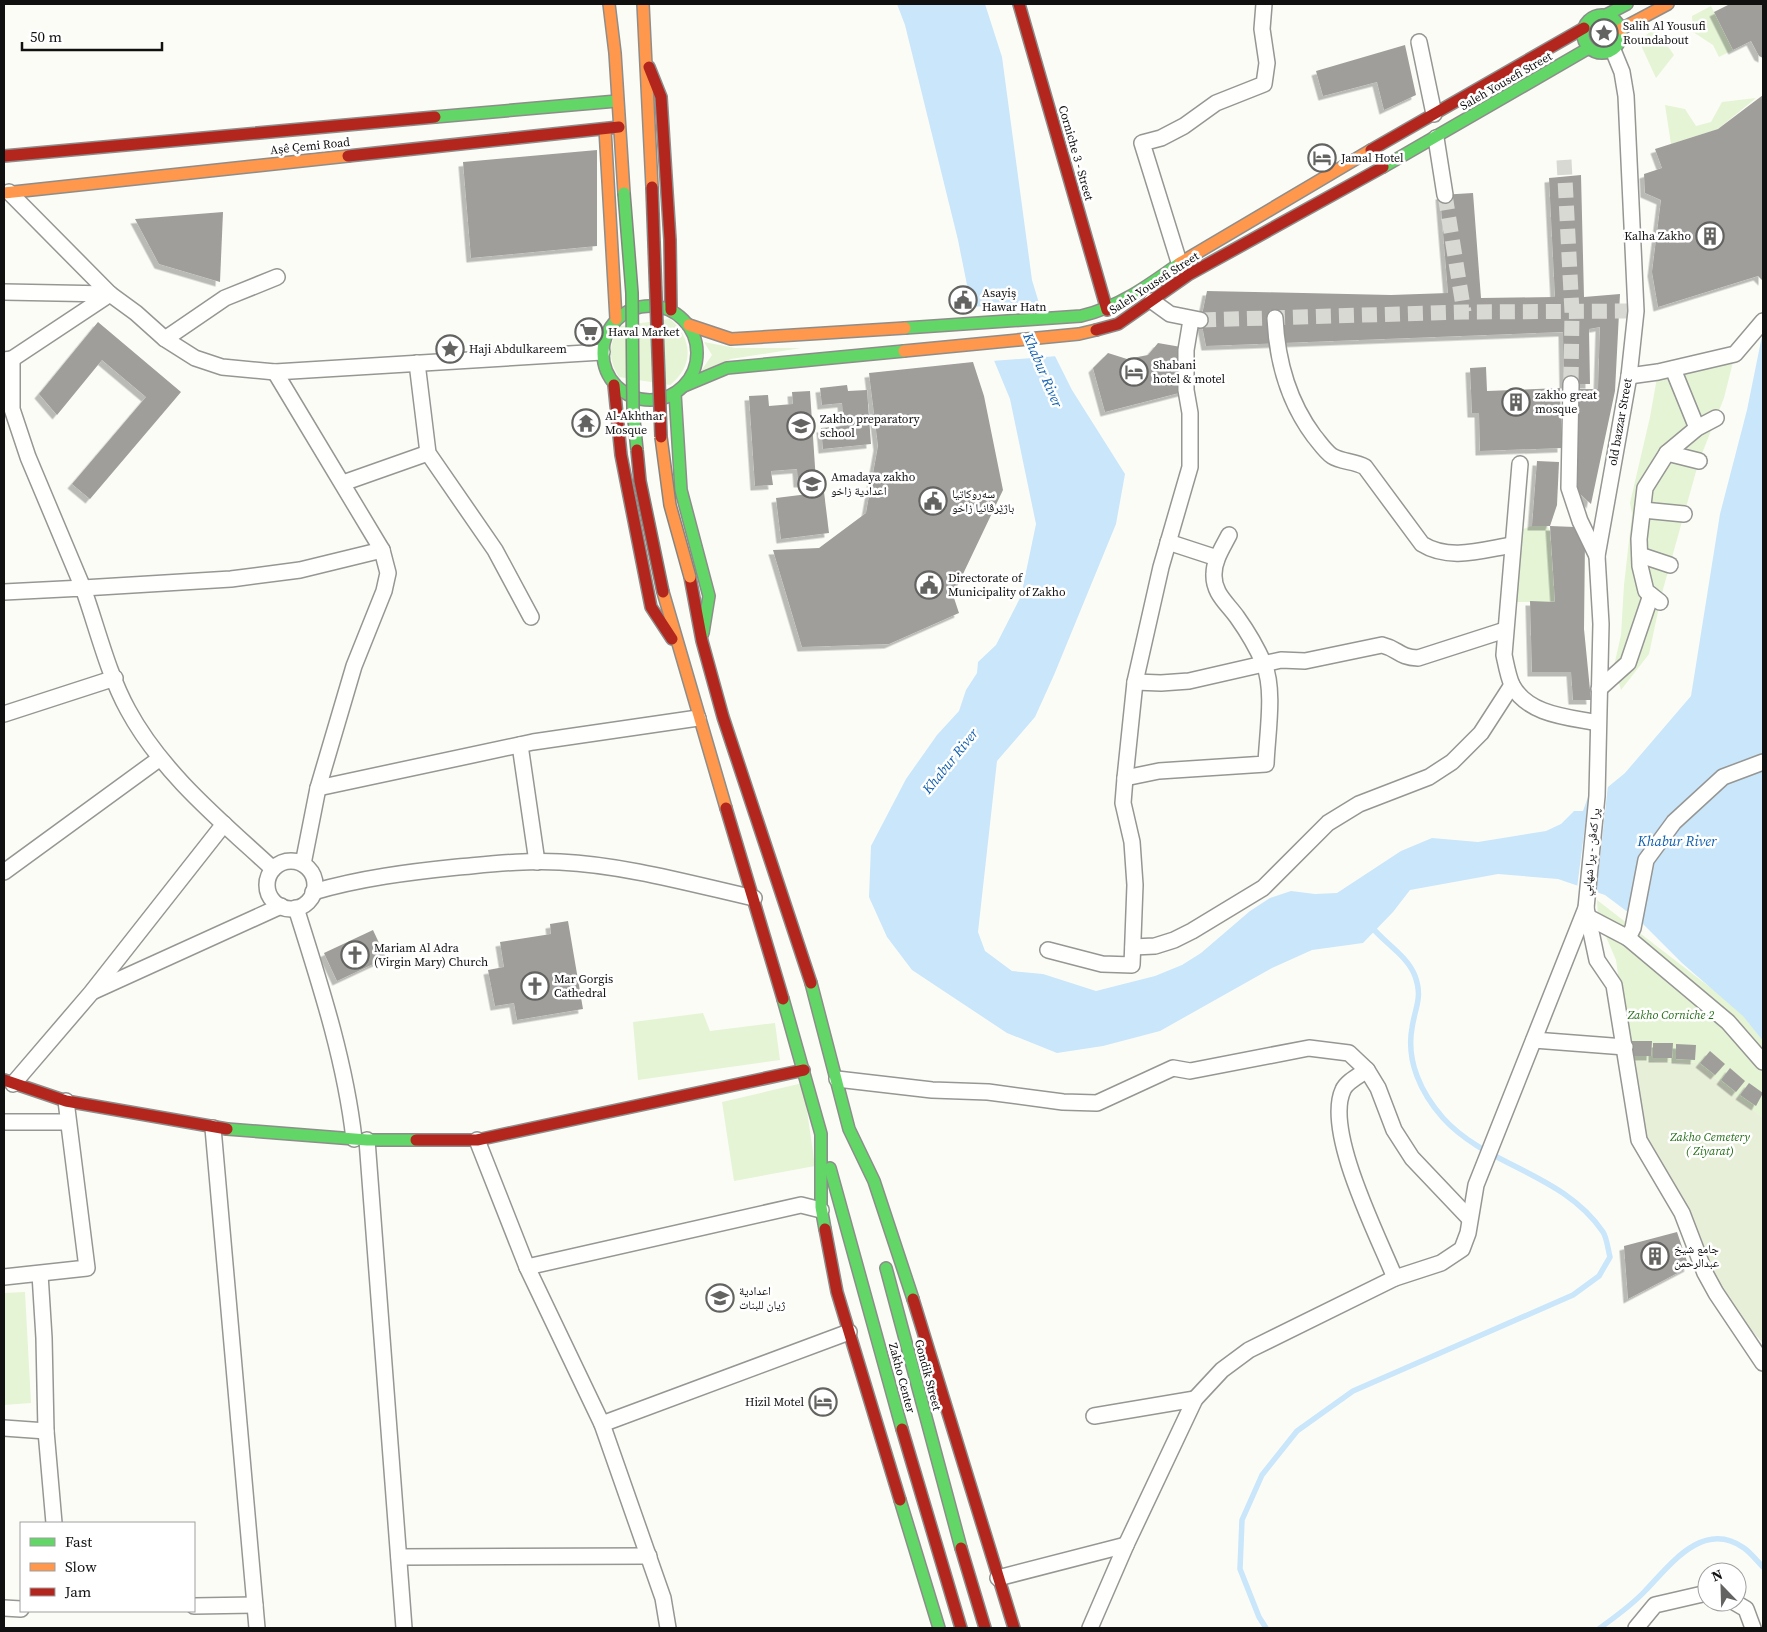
<svg xmlns="http://www.w3.org/2000/svg" width="1767" height="1632" font-family="'Source Serif 4','Noto Naskh Arabic',serif">
  <style>
    .green { fill: #e4f4d5 }
    .cemetery { fill: #e8efd9 }
    .water { fill: #c9e6fa }
    .pier { fill: #fcfcf7 }
    .lines { fill: none; stroke-linecap: round; stroke-linejoin: round }
    .stream { stroke: #c9e6fa; stroke-width: 5.5 }
    .building { fill: #a09e9b; filter: url(#shadow) }
    .street-tunnel { stroke: #d9d9d4; stroke-width: 15; stroke-dasharray: 15 8; stroke-linecap: butt }
    .street-casing { stroke: #969694; stroke-width: 18 }
    .fast-casing { stroke: #8d8d8b; stroke-width: 14 }
    .slow-casing { stroke: #8d8d8b; stroke-width: 14 }
    .jam-casing { stroke: #8d8d8b; stroke-width: 14 }
    .street { stroke: #fffffe; stroke-width: 15 }
    .fast { stroke: #63d668; stroke-width: 11 }
    .slow { stroke: #ff974d; stroke-width: 11 }
    .jam { stroke: #b3261e; stroke-width: 11 }
    .fast-bridge-casing { stroke: #848481; stroke-width: 14; stroke-linecap: butt }
    .slow-bridge-casing { stroke: #848481; stroke-width: 14; stroke-linecap: butt }
    .jam-bridge-casing { stroke: #848481; stroke-width: 14; stroke-linecap: butt }
    .fast-bridge { stroke: #63d668; stroke-width: 11 }
    .slow-bridge { stroke: #ff974d; stroke-width: 11 }
    .jam-bridge { stroke: #b3261e; stroke-width: 11 }
    .labels { text-anchor: middle; stroke-width: 5; stroke-linejoin: round; paint-order: stroke }
    .poi-label { font-size: 12px; fill: #101010; stroke: #fff; text-anchor: start }
    .street-label { font-size: 12px; fill: #101010; stroke: #fff }
    .park-label { font-size: 12px; font-style: italic; fill: #266f19; stroke: #fff }
    .water-label { font-size: 14px; font-style: italic; fill: #0d5eaf; stroke: #fff }
  </style>
  <defs>
    <filter id="shadow"><feDropShadow dx="-4.5" dy="4.5" stdDeviation="0" flood-color="#0004"/></filter>
  </defs>
  <rect width="100%" height="100%" fill="#fcfcf7"/>
  <g class="green">
    <polygon points="1711,6 1733,50 1719,57 1713,45 1693,32 1692,16"/>
    <polygon points="1655,28 1674,55 1656,78 1639,41"/>
    <polygon points="1756,98 1718,129 1671,144 1665,105 1685,109 1696,126 1711,122 1722,102"/>
    <path d="M 670,319 C 693,339 694,366 670,385 L 619,377 C 608,359 608,344 620,326 Z"/>
    <polygon points="704,342 735,348 801,348 731,359 701,371 712,355"/>
    <polygon points="1735,354 1724,398 1699,461 1662,593 1649,654 1621,690 1614,666 1621,635 1624,585 1632,514 1630,503 1650,417 1658,372"/>
    <polygon points="1532,526 1547,526 1550,531 1555,602 1512,602 1517,531"/>
    <polygon points="1597,900 1738,1009 1763,1041 1763,1118 1697,1063 1630,1060 1616,960 1598,918"/>
    <polygon points="703,1013 710,1031 775,1023 780,1060 638,1080 633,1022"/>
    <polygon points="803,1083 815,1166 734,1181 722,1102"/>
    <polygon points="25,1292 31,1403 4,1405 4,1293"/>
  </g>
  <polygon class="cemetery" points="1630,1060 1697,1063 1763,1118 1763,1343 1735,1313 1712,1281 1636,1127"/>
  <polygon class="water" points="897,4 985,4 1002,57 1032,280 1055,356 1072,390 1125,474 1116,524 1054,675 1035,717 997,761 978,932 985,951 1012,971 1043,974 1096,991 1155,976 1182,965 1201,953 1250,911 1270,898 1291,891 1315,894 1337,893 1401,851 1432,838 1478,842 1546,831 1561,824 1574,811 1583,811 1588,797 1597,796 1625,773 1691,696 1720,514 1747,410 1763,331 1763,1041 1743,1016 1682,963 1641,922 1605,895 1558,879 1498,874 1410,890 1393,912 1363,943 1312,950 1272,968 1160,1031 1103,1046 1057,1053 1007,1033 912,970 887,937 869,897 871,846 906,779 937,735 959,711 966,690 977,673 978,662 996,645 1021,596 1036,524 1010,399 971,305 958,240 905,25"/>
  <g class="pier">
    <polygon points="1042,303 1058,356 992,361 969,307"/>
    <polygon points="1608,785 1596,894 1577,888 1589,795 1596,794"/>
  </g>
  <g class="lines">
    <g class="stream">
      <path d="M 1266,1628 L 1259,1617 L 1240,1569 L 1242,1520 L 1262,1475 L 1297,1431 L 1353,1391 L 1573,1295 L 1599,1276 L 1610,1257 C 1608,1250 1607,1238 1603,1232 C 1563,1173 1486,1166 1443,1118 C 1421,1093 1406,1061 1412,1028 C 1415,1007 1423,998 1415,976 C 1407,955 1384,943 1370,925"/>
      <path d="M 1600,1628 C 1615,1617 1632,1605 1645,1591 C 1670,1565 1703,1519 1744,1548 C 1751,1553 1757,1561 1763,1567"/>
    </g>
  </g>
  <g class="building">
    <polygon points="1730,4 1763,4 1763,58 1759,56 1751,41 1733,50 1714,12"/>
    <polygon points="1405,45 1416,95 1384,110 1377,82 1323,96 1316,71"/>
    <polygon points="1763,95 1763,281 1758,276 1658,307 1652,272 1661,200 1645,193 1644,174 1662,168 1655,149 1718,129"/>
    <polygon points="597,150 597,246 471,258 463,162"/>
    <polygon points="1581,175 1584,297 1620,294 1615,391 1591,504 1579,493 1574,475 1576,389 1598,389 1600,327 1589,329 1590,384 1564,384 1563,332 1206,346 1201,320 1207,291 1391,295 1448,293 1440,195 1473,193 1481,298 1555,297 1549,178"/>
    <polygon points="223,212 220,282 159,264 135,219"/>
    <polygon points="98,322 181,392 90,499 72,484 146,397 102,360 57,415 39,394"/>
    <polygon points="1158,343 1181,347 1183,392 1105,412 1093,368 1108,353 1127,359 1148,355"/>
    <polygon points="973,362 984,396 1003,490 953,595 959,613 889,644 802,647 773,550 819,548 866,513 878,446 869,373"/>
    <polygon points="1486,367 1487,391 1560,388 1562,448 1480,451 1479,413 1472,413 1470,368"/>
    <polygon points="847,385 848,391 867,390 871,444 823,449 821,428 844,426 842,403 822,405 820,388"/>
    <polygon points="810,391 816,482 798,483 797,469 771,471 773,485 755,486 749,396 768,395 769,406 793,404 792,392"/>
    <polygon points="1537,461 1559,462 1557,505 1550,526 1532,526"/>
    <polygon points="824,492 829,533 781,539 776,498"/>
    <polygon points="1550,526 1575,527 1585,540 1584,629 1591,700 1573,700 1571,672 1532,672 1530,601 1555,602"/>
    <polygon points="568,921 583,1009 517,1020 514,1003 495,1006 488,970 504,967 500,942 551,934 550,924"/>
    <polygon points="373,930 386,958 337,981 324,953"/>
    <polygon points="1632,1041 1652,1041 1651,1056 1631,1056"/>
    <polygon points="1653,1043 1673,1043 1672,1058 1653,1058"/>
    <polygon points="1676,1044 1696,1045 1695,1060 1676,1059"/>
    <polygon points="1710,1051 1725,1064 1715,1075 1700,1063"/>
    <polygon points="1730,1068 1745,1081 1736,1092 1721,1080"/>
    <polygon points="1749,1083 1763,1093 1756,1106 1740,1095"/>
    <polygon points="1677,1232 1689,1267 1628,1299 1624,1246"/>
  </g>
  <g class="lines">
    <g class="street-tunnel">
      <polyline points="1564,160 1572,312 1571,384"/>
      <polyline points="1445,195 1464,312"/>
      <polyline points="1201,320 1464,312 1636,311"/>
    </g>
    <g class="street-casing">
      <g id="street">
        <polyline points="1419,42 1434,114"/>
        <polyline points="1436,138 1445,195"/>
        <polyline points="9,192 110,294 136,313 165,339 195,358 222,367 275,372 602,352"/>
        <polyline points="1179,262 1142,143 1161,138 1184,126 1216,103 1264,84 1267,63 1262,29 1264,4"/>
        <polyline points="4,292 110,294"/>
        <polyline points="1152,301 1170,314 1200,320"/>
        <path d="M 1275,318 C 1277,361 1288,401 1314,436 C 1320,443 1325,451 1332,456 C 1341,462 1355,461 1365,467 L 1422,544 C 1449,561 1482,550 1512,545"/>
        <polyline points="165,339 225,298 277,277"/>
        <polyline points="12,359 110,294"/>
        <polyline points="4,360 12,359 12,409 28,457 83,588 231,579 300,570 382,550"/>
        <polyline points="417,363 428,453 495,550 531,617"/>
        <polyline points="1673,369 1697,428"/>
        <polyline points="275,372 382,550 388,573 384,591 354,666 318,788 303,864"/>
        <polyline points="1629,376 1658,372 1735,354 1763,321"/>
        <polyline points="1571,384 1569,488 1580,521 1597,556"/>
        <polyline points="1667,453 1699,461"/>
        <path d="M 1520,464 L 1504,655 C 1506,664 1508,676 1512,685 C 1528,715 1568,717 1598,723"/>
        <polyline points="343,483 428,453"/>
        <polyline points="1643,510 1684,514"/>
        <polyline points="1168,542 1217,558"/>
        <polyline points="1640,555 1670,565"/>
        <path d="M 4,592 L 83,588 C 97,627 108,674 128,710 C 162,773 221,821 273,869"/>
        <polyline points="1660,602 1646,591 1640,566 1639,539 1645,488 1667,453 1697,428 1716,418"/>
        <path d="M 1135,682 L 1161,683 L 1189,681 L 1281,660 L 1305,661 L 1382,645 C 1399,649 1398,657 1418,658 L 1505,630"/>
        <polyline points="1599,689 1628,663 1651,595"/>
        <polyline points="4,714 115,678"/>
        <polyline points="520,745 537,862"/>
        <path d="M 1125,778 L 1159,771 L 1266,764 C 1267,735 1275,690 1264,664 C 1257,648 1247,631 1237,617 C 1227,603 1213,593 1214,574 C 1214,560 1223,547 1229,535"/>
        <polyline points="318,788 533,742 698,718"/>
        <circle cx="291" cy="885" r="24"/>
        <polyline points="4,872 159,759"/>
        <path d="M 313,892 C 361,878 409,872 458,867 C 492,864 526,860 560,862 C 624,865 692,884 754,898"/>
        <path d="M 296,908 C 320,984 345,1060 354,1139"/>
        <polyline points="1586,908 1597,960 1614,985 1639,1140 1682,1213 1705,1273 1716,1293 1763,1363"/>
        <polyline points="1588,917 1628,938 1633,928 1646,860 1674,822 1723,777 1763,762"/>
        <polyline points="1628,938 1728,1022 1763,1062"/>
        <polyline points="1133,947 1155,946 1174,940 1192,931 1263,888 1328,823 1359,804 1429,777 1452,762 1481,733 1512,685"/>
        <polyline points="1048,950 1102,964 1132,965 1135,885 1132,842 1123,803 1125,778 1135,682 1161,567 1190,467 1190,413 1186,390 1186,350 1191,320"/>
        <polyline points="94,991 281,906"/>
        <polyline points="1534,1040 1625,1047"/>
        <path d="M 1367,1070 C 1360,1075 1346,1082 1343,1090 C 1324,1131 1378,1236 1395,1278"/>
        <polyline points="837,1079 932,1090 988,1092 1063,1102 1097,1103 1173,1068 1190,1071 1309,1048 1349,1053 1367,1070 1378,1088 1394,1130 1412,1158 1469,1218"/>
        <polyline points="13,1084 91,993 224,824"/>
        <polyline points="4,1122 68,1122"/>
        <polyline points="213,1128 257,1628"/>
        <polyline points="367,1140 404,1628"/>
        <polyline points="477,1140 527,1267 602,1424 663,1598 668,1628"/>
        <polyline points="527,1267 801,1205 821,1210"/>
        <polyline points="40,1274 44,1338 46,1431 54,1523"/>
        <polyline points="4,1277 87,1268 66,1101"/>
        <polyline points="1094,1416 1195,1399"/>
        <polyline points="602,1424 849,1332"/>
        <polyline points="4,1428 46,1431"/>
        <polyline points="399,1557 649,1556"/>
        <polyline points="998,1578 1126,1545"/>
        <polyline points="1734,1602 1746,1609 1753,1628"/>
        <polyline points="194,1606 255,1605"/>
        <polyline points="4,1608 21,1609"/>
        <polyline points="1090,1628 1126,1545 1195,1399 1222,1370 1249,1350 1395,1278 1441,1263 1462,1249 1468,1233 1476,1185 1586,908 1597,796 1601,624 1597,556 1629,376 1636,311 1626,96 1622,72 1613,50"/>
        <polyline points="1636,1628 1655,1605 1707,1593"/>
      </g>
    </g>
    <g class="fast-casing">
      <g id="fast">
        <circle cx="1602" cy="34" r="19"/>
        <polyline points="1606,15 1627,4"/>
        <polyline points="435,117 617,101"/>
        <polyline points="1383,167 1589,48"/>
        <circle cx="650" cy="353" r="47"/>
        <path d="M 905,328 L 1081,316 C 1119,307 1148,286 1180,263"/>
        <polyline points="684,386 727,368 904,351"/>
        <polyline points="675,393 681,490 709,596 703,633"/>
        <polyline points="811,983 849,1129 874,1181 913,1299"/>
        <polyline points="783,999 821,1134 821,1207 825,1229"/>
        <polyline points="227,1129 367,1140 416,1140"/>
        <polyline points="830,1168 902,1429"/>
        <polyline points="886,1268 961,1548"/>
        <polyline points="900,1500 939,1628"/>
      </g>
    </g>
    <g class="slow-casing">
      <g id="slow">
        <polyline points="609,4 615,53 624,193"/>
        <polyline points="643,4 652,187"/>
        <polyline points="1621,29 1668,4"/>
        <polyline points="605,129 616,319"/>
        <polyline points="4,193 348,156"/>
        <polyline points="1180,263 1371,150"/>
        <polyline points="689,325 731,339 905,328"/>
        <polyline points="904,351 1079,334 1096,330"/>
        <polyline points="663,592 726,808"/>
      </g>
    </g>
    <g class="jam-casing">
      <g id="jam">
        <polyline points="1019,4 1107,310"/>
        <polyline points="649,67 661,97 670,240 671,310"/>
        <polyline points="1371,150 1584,28"/>
        <polyline points="4,156 435,117"/>
        <polyline points="348,156 619,127"/>
        <polyline points="1096,330 1118,324 1188,275 1383,167"/>
        <polyline points="614,385 621,455 651,607 672,639"/>
        <polyline points="690,577 702,641 723,717 811,983"/>
        <polyline points="726,808 783,999"/>
        <polyline points="4,1080 66,1101 227,1129"/>
        <polyline points="416,1140 477,1140 804,1070"/>
        <polyline points="825,1229 837,1292 900,1500"/>
        <polyline points="913,1299 1014,1628"/>
        <polyline points="902,1429 961,1628"/>
        <polyline points="961,1548 985,1628"/>
      </g>
    </g>
    <use href="#street" class="street"/>
    <use href="#fast" class="fast"/>
    <use href="#slow" class="slow"/>
    <use href="#jam" class="jam"/>
    <g class="fast-bridge-casing">
      <polyline id="fast-bridge" points="624,193 632,293 633,410 637,450"/>
    </g>
    <g class="slow-bridge-casing">
      <polyline id="slow-bridge" points="661,437 670,505 690,577"/>
    </g>
    <g class="jam-bridge-casing">
      <g id="jam-bridge">
        <polyline points="652,187 661,437"/>
        <polyline points="637,450 640,481 663,592"/>
      </g>
    </g>
    <use href="#fast-bridge" class="fast-bridge"/>
    <use href="#slow-bridge" class="slow-bridge"/>
    <use href="#jam-bridge" class="jam-bridge"/>
  </g>
  <defs>
    <g id="sight-ring" transform="scale(1.4375)"><circle r="9.5" fill="#fff" stroke="#636361" stroke-width="1.5"/><path d="M0-6L1.8-2.2L6-1.7L2.9 1.2L3.7 5.4L0 3.3L-3.7 5.4L-2.9 1.2L-6-1.7L-1.8-2.2Z" fill="#636361"/></g>
    <g id="hotel-ring" transform="scale(1.4375)"><circle r="9.5" fill="#fff" stroke="#636361" stroke-width="1.5"/><path d="M-6-4.5h1.5V1H6V5H4.5V3h-9V5H-6ZM-4 0a1.8 1.8 0 1 1 3.6 0ZM.5 0V-2.5h3Q6-2.5 6 0Z" fill="#636361"/></g>
    <g id="building-ring" transform="scale(1.4375)"><circle r="9.5" fill="#fff" stroke="#636361" stroke-width="1.5"/><path d="M-4-6H4V6H1V3H-1V6H-4ZM-2.5-4.3h1.7v1.8h-1.7ZM.8-4.3h1.7v1.8H.8ZM-2.5-1h1.7V.8h-1.7ZM.8-1h1.7V.8H.8Z" fill="#636361"/></g>
    <g id="civic-ring" transform="scale(1.4375)"><circle r="9.5" fill="#fff" stroke="#636361" stroke-width="1.5"/><path d="M-.6-6.5H3V-4.5H.6V-3L4-1V1h2V6H-6V1h2V-1L-.6-3ZM-1.2 2.5V6h2.4V2.5Z" fill="#636361"/></g>
    <g id="supermarket-ring" transform="scale(1.4375)"><circle r="9.5" fill="#fff" stroke="#636361" stroke-width="1.5"/><path d="M-6-5.5h2.5l.6 2H6L4.5 2H-2.5L-4.4-4H-6ZM-1.5 3.2a1.3 1.3 0 1 0 .1 0ZM3 3.2a1.3 1.3 0 1 0 .1 0Z" fill="#636361"/></g>
    <g id="temple-ring" transform="scale(1.4375)"><circle r="9.5" fill="#fff" stroke="#636361" stroke-width="1.5"/><path d="M0-6L5-2H3V0L6.5 2.5H4V6H1.5V3h-3V6H-4V2.5H-6.5L-3 0V-2H-5Z" fill="#636361"/></g>
    <g id="school-ring" transform="scale(1.4375)"><circle r="9.5" fill="#fff" stroke="#636361" stroke-width="1.5"/><path d="M0-5L7-2L0 1L-7-2ZM-4 1L0 2.5L4 1V4Q0 6-4 4Z" fill="#636361"/></g>
    <g id="church-ring" transform="scale(1.4375)"><circle r="9.5" fill="#fff" stroke="#636361" stroke-width="1.5"/><path d="M-1.2-6h2.4v3.5h3.3v2.4h-3.3V6h-2.4V-.1h-3.3v-2.4h3.3Z" fill="#636361"/></g>
  </defs>
  <g fill-rule="evenodd">
    <use href="#sight-ring" x="1604" y="33"/>
    <use href="#hotel-ring" x="1322" y="158"/>
    <use href="#building-ring" x="1710" y="236"/>
    <use href="#civic-ring" x="963" y="300"/>
    <use href="#supermarket-ring" x="589" y="332"/>
    <use href="#sight-ring" x="450" y="349"/>
    <use href="#hotel-ring" x="1134" y="372"/>
    <use href="#building-ring" x="1516" y="402"/>
    <use href="#temple-ring" x="586" y="423"/>
    <use href="#school-ring" x="801" y="426"/>
    <use href="#school-ring" x="812" y="484"/>
    <use href="#civic-ring" x="933" y="501"/>
    <use href="#civic-ring" x="929" y="585"/>
    <use href="#church-ring" x="355" y="955"/>
    <use href="#church-ring" x="535" y="986"/>
    <use href="#building-ring" x="1655" y="1256"/>
    <use href="#school-ring" x="720" y="1298"/>
    <use href="#hotel-ring" x="823" y="1402"/>
  </g>
  <g class="labels">
    <g class="poi-label">
      <text x="1623" y="30">Salih Al Yousufi<tspan x="1623" dy="14">Roundabout</tspan></text>
      <text x="1341" y="162">Jamal Hotel</text>
      <text x="1691" y="240" text-anchor="end">Kalha Zakho</text>
      <text x="982" y="297">Asayiş<tspan x="982" dy="14">Hawar Hatn</tspan></text>
      <text x="608" y="336">Haval Market</text>
      <text x="469" y="353">Haji Abdulkareem</text>
      <text x="1153" y="369">Shabani<tspan x="1153" dy="14">hotel &amp; motel</tspan></text>
      <text x="1535" y="399">zakho great<tspan x="1535" dy="14">mosque</tspan></text>
      <text x="605" y="420">Al-Akhthar<tspan x="605" dy="14">Mosque</tspan></text>
      <text x="820" y="423">Zakho preparatory<tspan x="820" dy="14">school</tspan></text>
      <text x="831" y="481">Amadaya zakho<tspan x="831" dy="14">اعدادية زاخو</tspan></text>
      <text x="952" y="498">سه‌روكاتيا<tspan x="952" dy="14">باژێرڤانيا زاخو</tspan></text>
      <text x="948" y="582">Directorate of<tspan x="948" dy="14">Municipality of Zakho</tspan></text>
      <text x="374" y="952">Mariam Al Adra<tspan x="374" dy="14">(Virgin Mary) Church</tspan></text>
      <text x="554" y="983">Mar Gorgis<tspan x="554" dy="14">Cathedral</tspan></text>
      <text x="1674" y="1253">جامع شيخ<tspan x="1674" dy="14">عبدالرحمن</tspan></text>
      <text x="739" y="1295">اعدادية<tspan x="739" dy="14">ژیان للبنات</tspan></text>
      <text x="804" y="1406" text-anchor="end">Hizil Motel</text>
    </g>
    <g class="street-label">
      <text transform="translate(1506 81) rotate(-30)" y="4">Saleh Yousefi Street</text>
      <text transform="translate(310 146) rotate(-6)" y="4">Aşê Çemi Road</text>
      <text transform="translate(1076 153) rotate(74)" y="4">Corniche 3 - Street</text>
      <text transform="translate(1154 283) rotate(-33)" y="4">Saleh Yousefi Street</text>
      <text transform="translate(1620 422) rotate(-80)" y="4">old bazzar Street</text>
      <text transform="translate(1591 852) rotate(-84)" y="4">پرا كه‌ڤن - پرا شهابي</text>
      <text transform="translate(928 1375) rotate(75)" y="4">Gondik Street</text>
      <text transform="translate(902 1378) rotate(75)" y="4">Zakho Center</text>
    </g>
    <g class="park-label">
      <text x="1671" y="1019">Zakho Corniche 2</text>
      <text x="1710" y="1141">Zakho Cemetery<tspan x="1710" dy="14">( Ziyarat)</tspan></text>
    </g>
    <g class="water-label">
      <text transform="translate(1043 370) rotate(67)" y="5">Khabur River</text>
      <text transform="translate(950 761) rotate(-51)" y="5">Khabur River</text>
      <text x="1677" y="846">Khabur River</text>
    </g>
  </g>
  <rect width="1767" height="1632" fill="none" stroke="#101010" stroke-width="10"/>
  <rect x="20" y="1522" width="175" height="90" fill="#ffffff" stroke="#9f9f9f"/>
  <rect x="30" y="1538" width="25" height="8" fill="#63d668" stroke="#9f9f9f"/>
  <text x="65" y="1547" font-size="15" fill="#101010">Fast</text>
  <rect x="30" y="1563" width="25" height="8" fill="#ff974d" stroke="#9f9f9f"/>
  <text x="65" y="1572" font-size="15" fill="#101010">Slow</text>
  <rect x="30" y="1588" width="25" height="8" fill="#b3261e" stroke="#9f9f9f"/>
  <text x="65" y="1597" font-size="15" fill="#101010">Jam</text>
  <g transform="translate(1722 1587) rotate(337)"><circle r="24" fill="#ffffff" stroke="#9f9f9f"/>
  <path d="M0-4L9 19L0 12L-9 19Z" fill="#636361"/>
  <text y="-8" font-size="14" font-weight="bold" text-anchor="middle" fill="#101010">N</text>
  </g>
  <path d="M22 42v8h140v-8" fill="none" stroke="#101010" stroke-width="2.5"/>
  <text x="30" y="42" font-size="15" fill="#101010" stroke="#ffffff" stroke-width="4" paint-order="stroke">50 m</text>
</svg>
